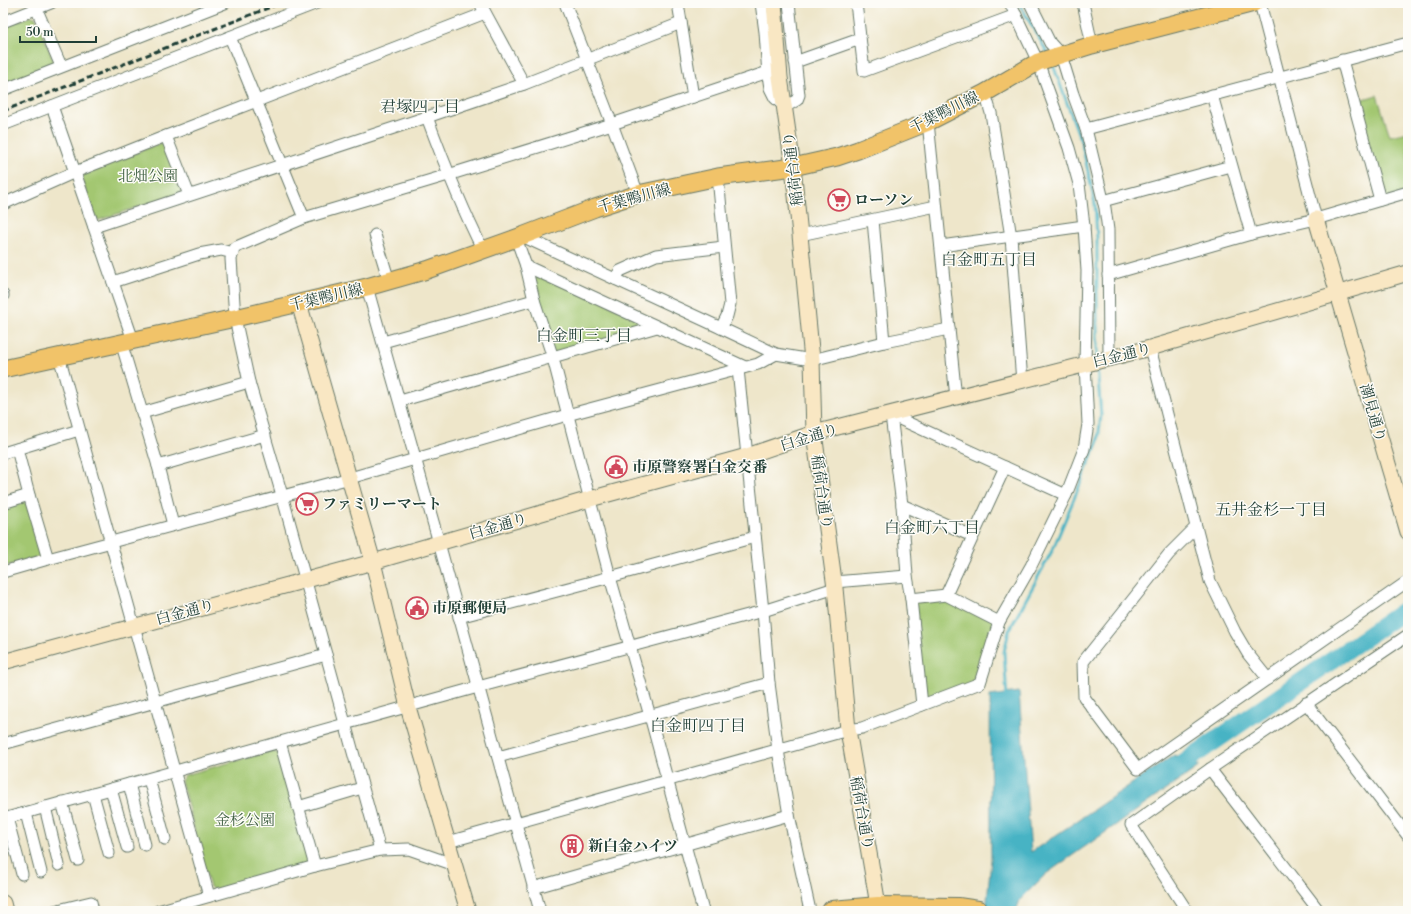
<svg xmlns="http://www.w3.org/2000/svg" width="1411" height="914" font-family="'Libre Bodoni','Noto Serif JP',serif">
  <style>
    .green { fill: #a3c771; stroke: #618252 }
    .water { fill: #47b3c4; stroke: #33787c }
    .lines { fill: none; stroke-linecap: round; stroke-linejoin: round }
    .stream { stroke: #47b3c4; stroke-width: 3 }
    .river { stroke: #47b3c4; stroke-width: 18 }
    .street-casing { stroke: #677868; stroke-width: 13 }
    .secondary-casing { stroke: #677868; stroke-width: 17 }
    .primary-casing { stroke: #677868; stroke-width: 19 }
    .highway-casing { stroke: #677868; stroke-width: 22 }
    .street { stroke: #fff; stroke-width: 11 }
    .secondary { stroke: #f9e7c3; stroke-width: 15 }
    .primary { stroke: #f1c369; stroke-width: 17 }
    .highway { stroke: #f1c369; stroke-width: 20 }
    .rail { stroke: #1f3d34; stroke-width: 3; stroke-dasharray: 6 3; stroke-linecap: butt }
    .labels { text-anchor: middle; stroke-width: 3; stroke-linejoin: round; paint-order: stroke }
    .street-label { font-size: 15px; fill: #1f3d34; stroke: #fdfcf7 }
    .park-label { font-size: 15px; fill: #406043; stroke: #fdfcf7 }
    .poi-label { font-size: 15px; font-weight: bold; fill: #1f3d34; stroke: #fdfcf7; text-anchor: start }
    .neighbourhood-label { font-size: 16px; fill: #1f3d34; stroke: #fdfcf7 }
  </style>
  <rect width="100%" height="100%" fill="#fdfcf7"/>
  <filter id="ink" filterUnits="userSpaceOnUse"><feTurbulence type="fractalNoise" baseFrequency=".025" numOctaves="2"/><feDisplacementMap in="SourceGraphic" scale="8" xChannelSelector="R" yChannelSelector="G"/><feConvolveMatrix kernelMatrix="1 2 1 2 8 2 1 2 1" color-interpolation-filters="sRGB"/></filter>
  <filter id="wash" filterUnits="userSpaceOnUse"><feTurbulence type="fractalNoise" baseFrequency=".012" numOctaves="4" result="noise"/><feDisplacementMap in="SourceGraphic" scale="16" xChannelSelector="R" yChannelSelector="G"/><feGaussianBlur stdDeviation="0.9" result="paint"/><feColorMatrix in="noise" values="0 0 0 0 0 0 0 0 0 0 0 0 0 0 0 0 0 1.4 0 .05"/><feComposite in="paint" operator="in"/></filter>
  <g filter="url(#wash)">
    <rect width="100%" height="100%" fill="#eee6ca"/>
    <g class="green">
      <polygon points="31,16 35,17 54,61 51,66 3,85 3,27"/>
      <polygon points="1377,95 1390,136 1408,132 1408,192 1380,200 1354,102"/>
      <polygon points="161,143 165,144 182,189 180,193 99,220 96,218 81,177 83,173"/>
      <polygon points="526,266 657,327 553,358"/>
      <polygon points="22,501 28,504 42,551 38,557 3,567 3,506"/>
      <polygon points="946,595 999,622 980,683 922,705 911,599"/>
      <polygon points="272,751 279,754 309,859 306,865 217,891 210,887 181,781 185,775"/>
    </g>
    <polygon class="water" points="1019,692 1031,852 1174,755 1200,766 1046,874 1020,900 1016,911 986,911 991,859 990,696"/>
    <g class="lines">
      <g class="stream">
        <polyline points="1019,3 1048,54"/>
        <polyline points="1052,62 1082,144 1095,204 1097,238 1097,356"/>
        <polyline points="1007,697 1004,652 1009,631 1053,549 1098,441 1101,415 1097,365"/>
      </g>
      <polyline class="river" points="1167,774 1408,608"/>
    </g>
  </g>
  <g filter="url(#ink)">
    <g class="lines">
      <g class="street-casing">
        <g id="street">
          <polyline points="34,3 61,66"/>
          <polyline points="480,3 524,84"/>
          <polyline points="565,3 612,124 638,194"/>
          <polyline points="678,3 693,97"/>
          <polyline points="761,3 765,32 768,75 770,88 775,98 785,107 797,100 799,95 789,3"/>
          <polyline points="856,3 864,71 1016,15"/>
          <polyline points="1030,3 1050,43 1061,55 1073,94 1086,129 1105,208 1108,230 1109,359"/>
          <polyline points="1083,3 1092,45"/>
          <polyline points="1260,3 1316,219"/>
          <polyline points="3,22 51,3"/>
          <polyline points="230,37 304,218"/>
          <polyline points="1342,60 1380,200"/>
          <polyline points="795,62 860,39"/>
          <polyline points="3,90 225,3"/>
          <polyline points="985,93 991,113 1011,237 1022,382"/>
          <polyline points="1212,95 1251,234"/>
          <polyline points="52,106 133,340"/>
          <path d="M 427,117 C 444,163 461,207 483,250"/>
          <polyline points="928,122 956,398"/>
          <polyline points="3,125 317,3"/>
          <polyline points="1086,129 1408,43"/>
          <polyline points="166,136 189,195"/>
          <polyline points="718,177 730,304 727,316 721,328"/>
          <polyline points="1103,201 1231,166"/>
          <polyline points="3,204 75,172 166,136 485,13"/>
          <polyline points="873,220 884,342"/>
          <polyline points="94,227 427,117 524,84 681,23"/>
          <polyline points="375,235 389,281"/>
          <polyline points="800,235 936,206"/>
          <polyline points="522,236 721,328 776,354 812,360 884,342 949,329"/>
          <polyline points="516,238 526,266 534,300 553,358 610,577 650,716 703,911"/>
          <polyline points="941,246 1084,226"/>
          <polyline points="526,266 745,367"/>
          <polyline points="1108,275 1251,234 1316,219 1408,192"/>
          <polyline points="615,279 620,271 656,255 724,247"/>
          <polyline points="113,282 199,254 221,250 233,253"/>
          <polyline points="367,287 439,543 540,911"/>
          <polyline points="3,295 3,296"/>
          <polyline points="121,342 158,466 173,525"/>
          <polyline points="383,342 534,300"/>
          <polyline points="1150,348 1210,581 1235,632 1248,654 1268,679"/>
          <polyline points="59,356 209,896"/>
          <polyline points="738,369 763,611 769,683 778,750 789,815 810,911"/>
          <polyline points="400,401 657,327"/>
          <polyline points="142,413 249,382"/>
          <polyline points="891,415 902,505 907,576 911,599 922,705"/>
          <polyline points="891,415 1066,495"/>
          <polyline points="17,449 29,495 48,559"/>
          <polyline points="3,453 79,430"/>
          <polyline points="158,466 265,435"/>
          <polyline points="3,503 29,495"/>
          <polyline points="902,505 972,536"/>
          <polyline points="1196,527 1169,554 1083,662 1084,697 1138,769 1408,581"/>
          <polyline points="3,572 48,559 350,478 567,415 758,364 776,354"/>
          <polyline points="834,582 907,576"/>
          <polyline points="946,595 1005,467"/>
          <polyline points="911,599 946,595 999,622"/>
          <polyline points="459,617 610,577 755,537"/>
          <polyline points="1306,703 1408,836"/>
          <polyline points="280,742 315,866"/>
          <polyline points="3,744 326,655"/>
          <polyline points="498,757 769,683"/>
          <polyline points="1210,769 1319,911"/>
          <polyline points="149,779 165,839"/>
          <polyline points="129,784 145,845"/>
          <polyline points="111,789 127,847"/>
          <polyline points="93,794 109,853"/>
          <polyline points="62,802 78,860"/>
          <polyline points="45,807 59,865"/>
          <polyline points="298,807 362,788"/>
          <polyline points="26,813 41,872"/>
          <polyline points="7,818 22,874"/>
          <polyline points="3,819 478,687 763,611 835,588"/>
          <polyline points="448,842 848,730 862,728 980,683 999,622 1031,566 1066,495 1084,449 1088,424 1085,364 1087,271 1084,226 1079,184 1069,148 1038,62 1010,3"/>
          <polyline points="380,850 282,495 249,382 235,318 231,259 234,248 304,218 448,175 612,124 768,72"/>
          <polyline points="533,888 789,815"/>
          <polyline points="54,911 91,902 93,911"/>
          <polyline points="158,911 315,866 380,850 409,849 455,865"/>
          <polyline points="1187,911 1131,825 1210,769 1408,635"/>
        </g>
      </g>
      <g class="secondary-casing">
        <g id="secondary">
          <polyline points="774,3 780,77 793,167 800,235 812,360 814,433 835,588 848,730 879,911"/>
          <polyline points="1316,219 1408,532"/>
          <polyline points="299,303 373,562 408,707 468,911"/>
          <polyline points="3,662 373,562 590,499 747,456 814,433 1150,348 1408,273"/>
          <polyline points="3,903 5,911"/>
        </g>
      </g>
      <g class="primary-casing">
        <polyline id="primary" points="3,369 235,318 367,287 427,270 522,236 595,208 638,194 718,177 793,167 837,157 858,150 928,122 985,93 1038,62 1092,45 1254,3"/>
      </g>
      <g class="highway-casing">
        <polyline id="highway" points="832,911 878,907 958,908 978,911"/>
      </g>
      <use href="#street" class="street"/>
      <use href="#secondary" class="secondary"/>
      <use href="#primary" class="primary"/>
      <use href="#highway" class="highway"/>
      <polyline class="rail" points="3,111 281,3"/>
    </g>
  </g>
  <defs>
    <g id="supermarket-ring" transform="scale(1.15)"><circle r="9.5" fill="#fdfcf7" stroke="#d1495b" stroke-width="1.5"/><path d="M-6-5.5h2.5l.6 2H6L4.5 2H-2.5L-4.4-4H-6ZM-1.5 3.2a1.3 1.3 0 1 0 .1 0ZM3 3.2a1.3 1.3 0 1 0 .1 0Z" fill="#d1495b"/></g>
    <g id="civic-ring" transform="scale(1.15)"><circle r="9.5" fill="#fdfcf7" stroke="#d1495b" stroke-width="1.5"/><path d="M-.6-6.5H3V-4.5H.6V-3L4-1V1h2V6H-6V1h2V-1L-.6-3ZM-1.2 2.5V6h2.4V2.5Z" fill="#d1495b"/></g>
    <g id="building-ring" transform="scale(1.15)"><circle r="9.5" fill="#fdfcf7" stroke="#d1495b" stroke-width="1.5"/><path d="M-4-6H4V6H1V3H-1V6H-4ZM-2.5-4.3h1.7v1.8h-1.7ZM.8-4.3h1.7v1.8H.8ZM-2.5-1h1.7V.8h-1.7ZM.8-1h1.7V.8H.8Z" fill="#d1495b"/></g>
  </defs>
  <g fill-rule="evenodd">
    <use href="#supermarket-ring" x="839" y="200"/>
    <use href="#civic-ring" x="616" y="467"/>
    <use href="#supermarket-ring" x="307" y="504"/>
    <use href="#civic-ring" x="417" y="608"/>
    <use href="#building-ring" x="572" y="846"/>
  </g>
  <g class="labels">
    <g class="street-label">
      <text transform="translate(944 112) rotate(-26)" y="5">千葉鴨川線</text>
      <text transform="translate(793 169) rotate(-97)" y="5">稲荷台通り</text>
      <text transform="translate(634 198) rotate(-15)" y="5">千葉鴨川線</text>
      <text transform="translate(326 297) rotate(-13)" y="5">千葉鴨川線</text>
      <text transform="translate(1122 355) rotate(-14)" y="5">白金通り</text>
      <text transform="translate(1373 413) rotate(74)" y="5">潮見通り</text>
      <text transform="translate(809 437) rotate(-17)" y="5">白金通り</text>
      <text transform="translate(822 492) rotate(82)" y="5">稲荷台通り</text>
      <text transform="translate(498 526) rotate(-16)" y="5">白金通り</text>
      <text transform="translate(185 612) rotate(-15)" y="5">白金通り</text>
      <text transform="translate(862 813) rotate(80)" y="5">稲荷台通り</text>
    </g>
    <g class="park-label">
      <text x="148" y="181">北畑公園</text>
      <text x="245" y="825">金杉公園</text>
    </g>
    <g class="poi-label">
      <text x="854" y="205">ローソン</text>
      <text x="632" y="472">市原警察署白金交番</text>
      <text x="322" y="509">ファミリーマート</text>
      <text x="432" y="613">市原郵便局</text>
      <text x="588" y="851">新白金ハイツ</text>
    </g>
    <g class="neighbourhood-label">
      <text x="420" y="112">君塚四丁目</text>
      <text x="989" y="265">白金町五丁目</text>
      <text x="584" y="341">白金町三丁目</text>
      <text x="1271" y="515">五井金杉一丁目</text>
      <text x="932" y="533">白金町六丁目</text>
      <text x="698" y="731">白金町四丁目</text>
    </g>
  </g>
  <rect width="1411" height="914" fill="none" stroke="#fdfcf7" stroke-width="16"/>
  <path d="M20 36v6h76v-6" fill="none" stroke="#1f3d34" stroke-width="2"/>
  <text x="26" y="36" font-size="12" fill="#1f3d34" stroke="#fdfcf7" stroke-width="3" paint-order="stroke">50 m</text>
</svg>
